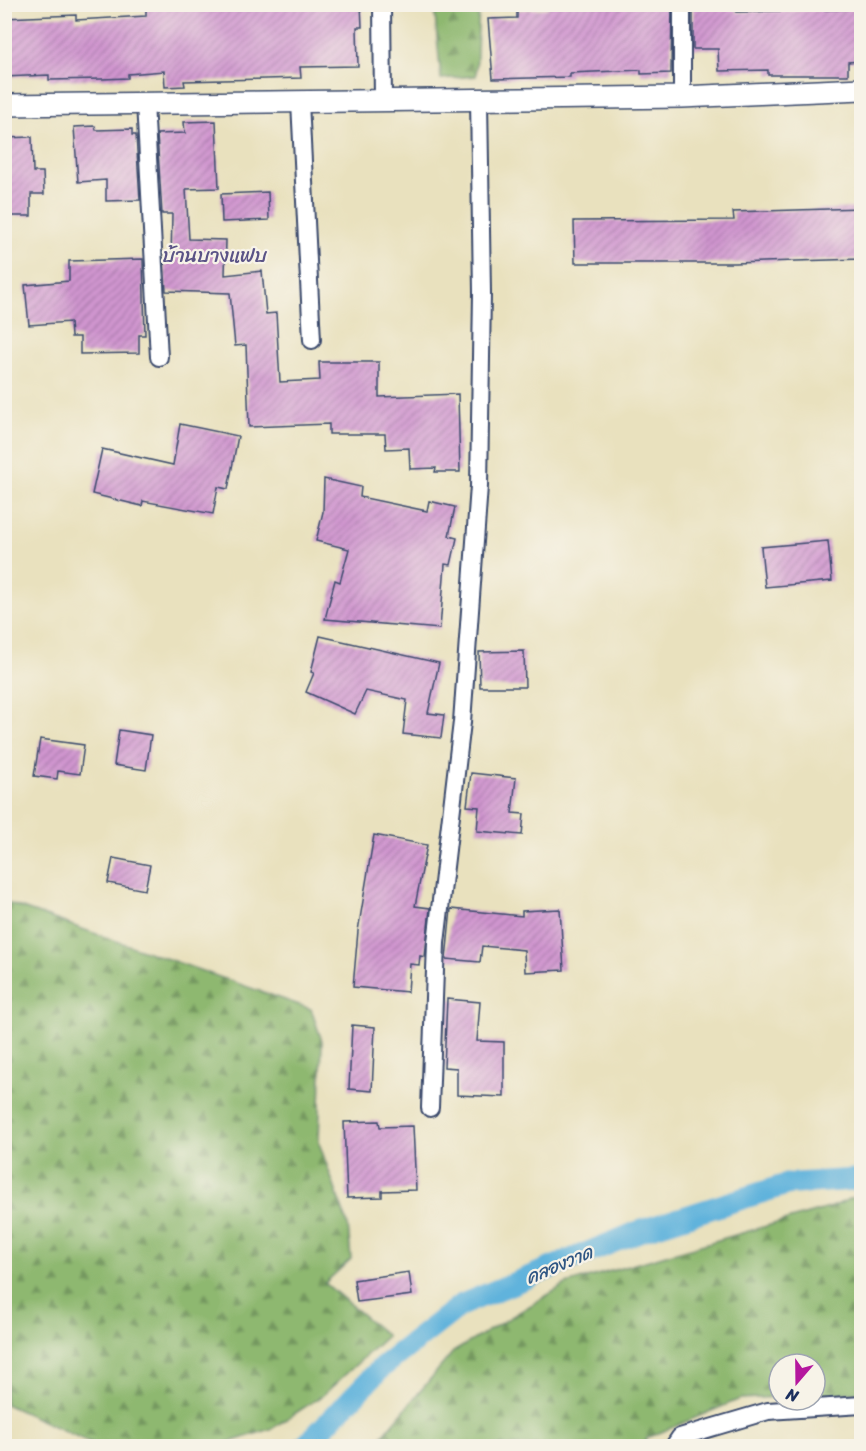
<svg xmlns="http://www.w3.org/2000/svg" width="866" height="1451" font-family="Sriracha,'Playpen Sans Thai',sans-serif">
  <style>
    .forest { fill: url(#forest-firs); stroke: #547467; stroke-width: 1.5 }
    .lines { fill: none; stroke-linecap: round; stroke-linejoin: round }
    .canal { stroke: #60b3dc; stroke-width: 22 }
    .building { fill: url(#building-hatch) }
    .minor-casing { stroke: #3a4a6c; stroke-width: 20 }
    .tertiary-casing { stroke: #3a4a6c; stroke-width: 24 }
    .minor { stroke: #fff; stroke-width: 16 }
    .tertiary { stroke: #fff; stroke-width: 21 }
    .labels { text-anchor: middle; stroke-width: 4.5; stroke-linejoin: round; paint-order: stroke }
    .water-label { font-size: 18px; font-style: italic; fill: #305784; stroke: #f7f3e8 }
    .quarter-label { font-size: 20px; fill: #5a5386; stroke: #f7f3e8 }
  </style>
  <defs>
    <pattern id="forest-firs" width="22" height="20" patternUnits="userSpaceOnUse" patternTransform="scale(1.5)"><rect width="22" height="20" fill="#8eb870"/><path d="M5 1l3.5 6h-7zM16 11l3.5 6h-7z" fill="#73965f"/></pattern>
    <pattern id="building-hatch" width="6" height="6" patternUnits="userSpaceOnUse" patternTransform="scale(1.5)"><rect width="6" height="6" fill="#d095cf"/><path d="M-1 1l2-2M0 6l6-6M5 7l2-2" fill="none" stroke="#a87aab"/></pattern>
  </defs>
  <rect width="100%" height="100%" fill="#f7f3e8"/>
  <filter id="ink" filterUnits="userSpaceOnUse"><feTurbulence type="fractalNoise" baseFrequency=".0167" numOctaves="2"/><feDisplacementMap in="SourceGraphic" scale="12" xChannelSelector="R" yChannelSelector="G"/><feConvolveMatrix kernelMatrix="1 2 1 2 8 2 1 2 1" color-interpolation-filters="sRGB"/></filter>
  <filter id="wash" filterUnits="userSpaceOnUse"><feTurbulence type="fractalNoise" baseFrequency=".008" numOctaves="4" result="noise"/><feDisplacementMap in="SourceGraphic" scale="24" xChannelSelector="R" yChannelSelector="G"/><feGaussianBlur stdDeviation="1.35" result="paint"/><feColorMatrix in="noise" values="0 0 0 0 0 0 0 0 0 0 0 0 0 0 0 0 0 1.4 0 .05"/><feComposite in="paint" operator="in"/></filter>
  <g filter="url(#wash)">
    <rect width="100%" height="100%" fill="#e9e1be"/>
    <g class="forest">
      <polygon points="434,5 479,5 476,76 441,79"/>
      <polygon points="5,902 311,1009 322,1041 319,1143 348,1225 351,1259 325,1283 387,1336 322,1396 271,1429 217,1446 98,1446 5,1404"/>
      <polygon points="861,1194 861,1392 815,1395 815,1364 779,1364 779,1397 740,1399 647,1438 644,1446 374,1446 453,1352 566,1284 832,1207"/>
    </g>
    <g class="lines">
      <polyline class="canal" points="305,1446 382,1367 461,1305 640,1231 788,1184 862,1179"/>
    </g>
    <g id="blocks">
      <g class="building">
        <polygon points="146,4 361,4 362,27 357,27 358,66 300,67 301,78 184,81 185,86 165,87 164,71 128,74 128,78 102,79 49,80 49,75 4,77 4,18 76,15 76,20 146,16"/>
        <polygon points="548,4 672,4 671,73 641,74 641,70 570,73 570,77 493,79 488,19 517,18 517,10 548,8"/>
        <polygon points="693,4 736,4 736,12 861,9 861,61 848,62 848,75 768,75 768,70 719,71 718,49 693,49"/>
        <polygon points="216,121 219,188 186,189 189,239 226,240 225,275 262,271 266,314 276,313 280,382 320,380 319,362 379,362 379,397 458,394 460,472 435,472 436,468 410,469 409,448 386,449 385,434 329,434 329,424 249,427 246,345 235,346 230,293 166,291 164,258 171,258 172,214 162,214 157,134 185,133 184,122"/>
        <polygon points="95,126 96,130 132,129 132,135 136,135 140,200 106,201 106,180 78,182 74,127"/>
        <polygon points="32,137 33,172 43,172 44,194 31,194 31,216 4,216 4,138"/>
        <polygon points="268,192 269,220 222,222 221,194"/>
        <polygon points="861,208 861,259 735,263 575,263 574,221 734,220 733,212"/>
        <polygon points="143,259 145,335 139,335 139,353 80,354 80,337 71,337 70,322 29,325 25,285 69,281 69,261"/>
        <polygon points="180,424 238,436 228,489 218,487 213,514 143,501 142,506 92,494 102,449 173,465"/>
        <polygon points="324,479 361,487 360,497 427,511 429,501 455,507 449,536 457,538 451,565 445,564 440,629 325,619 335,580 340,582 349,549 316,541 323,512"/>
        <polygon points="828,541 832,581 765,587 761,547"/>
        <polygon points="320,636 439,663 428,713 444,715 441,738 403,734 407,700 366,691 355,714 306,692 314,673 311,672"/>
        <polygon points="524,651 525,687 480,687 479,652"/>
        <polygon points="119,730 151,735 146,770 114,765"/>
        <polygon points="40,739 84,745 80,774 58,771 57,779 34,776"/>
        <polygon points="471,773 516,778 512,813 524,814 522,835 477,831 479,807 467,806"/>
        <polygon points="374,835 427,845 415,906 430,908 425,957 420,956 419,965 410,964 408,992 353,987 358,931"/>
        <polygon points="113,858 150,865 145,890 108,883"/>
        <polygon points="451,909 522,916 522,911 560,909 564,970 525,972 524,950 482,946 480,962 446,959"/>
        <polygon points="447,999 480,1002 477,1041 504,1042 504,1097 457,1095 457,1068 444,1067"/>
        <polygon points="352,1025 375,1027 372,1091 349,1089"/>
        <polygon points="379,1121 380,1127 413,1126 416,1190 382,1191 382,1197 347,1198 344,1122"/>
        <polygon points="409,1272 412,1295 357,1302 354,1280"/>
      </g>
    </g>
  </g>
  <g filter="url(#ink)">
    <use href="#blocks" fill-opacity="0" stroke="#3a4a6c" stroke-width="1.5"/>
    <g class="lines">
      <g class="minor-casing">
        <g id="minor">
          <polyline points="382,4 383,101"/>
          <polyline points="682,97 682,4"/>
          <polyline points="300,102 312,340"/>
          <polyline points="145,103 159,357"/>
          <polyline points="430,1108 436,943 462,722 479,486 482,293 479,100"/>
          <polyline points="674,1446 680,1437 768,1411 862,1405"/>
        </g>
      </g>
      <g class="tertiary-casing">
        <polyline id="tertiary" points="4,105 682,97 862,89"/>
      </g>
      <use href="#minor" class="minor"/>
      <use href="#tertiary" class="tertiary"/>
    </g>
  </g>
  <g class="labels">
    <g class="water-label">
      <text transform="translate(559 1265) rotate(-23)" y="6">คลองวาด</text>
    </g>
    <g class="quarter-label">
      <text x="215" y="262">บ้านบางแฟบ</text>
    </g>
  </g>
  <rect width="866" height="1451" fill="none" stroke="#f7f3e8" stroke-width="24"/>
  <g transform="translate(797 1382) rotate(200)"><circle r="28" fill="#f7f3e8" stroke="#9fa5b1" stroke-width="1.5"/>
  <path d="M0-4.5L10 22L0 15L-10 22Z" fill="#b5179e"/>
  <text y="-9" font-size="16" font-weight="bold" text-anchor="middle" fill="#1b2f5e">N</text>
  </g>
</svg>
